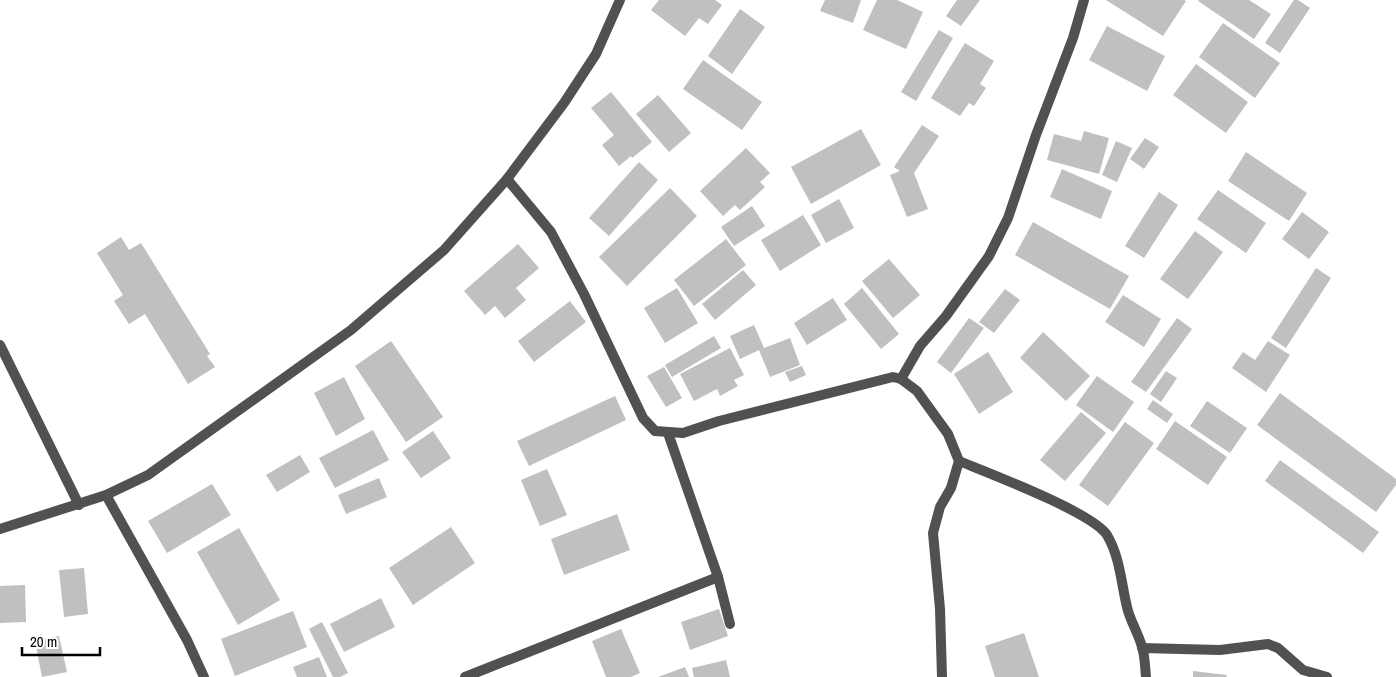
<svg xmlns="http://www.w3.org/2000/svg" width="1396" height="677" font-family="'Archivo Narrow',sans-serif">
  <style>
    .building { fill: #c0c0c0 }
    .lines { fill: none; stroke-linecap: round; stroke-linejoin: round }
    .street { stroke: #515151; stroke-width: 10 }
  </style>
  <rect width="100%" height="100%" fill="#fff"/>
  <g class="building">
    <polygon points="659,0 715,0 722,5 708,24 699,18 685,36 651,10"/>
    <polygon points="825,0 861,0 853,23 820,11"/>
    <polygon points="877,0 897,0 923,12 906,49 863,30"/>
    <polygon points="957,0 980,0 961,26 946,16"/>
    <polygon points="1106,0 1184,0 1186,1 1163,36"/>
    <polygon points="1199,0 1249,0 1271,14 1254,39 1198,1"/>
    <polygon points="1294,0 1298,0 1310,8 1280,53 1265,43"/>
    <polygon points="740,9 765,27 732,74 708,56"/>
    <polygon points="1223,23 1280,63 1255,98 1199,57"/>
    <polygon points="1107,26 1165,56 1147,91 1089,60"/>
    <polygon points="939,30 953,38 916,101 901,92"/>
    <polygon points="965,43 994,61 980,84 986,88 974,106 969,103 960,116 931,98"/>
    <polygon points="703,60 762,102 742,130 683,89"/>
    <polygon points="1196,64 1248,102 1226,133 1173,95"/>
    <polygon points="611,92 652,142 632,158 631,156 619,166 602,145 614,135 591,108"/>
    <polygon points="658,95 691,133 669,152 636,114"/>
    <polygon points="922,125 939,136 914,173 928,209 907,217 890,175 900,171 894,167"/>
    <polygon points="861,129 881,165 811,204 791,167"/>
    <polygon points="1084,131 1109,138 1099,174 1047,160 1054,134 1081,141"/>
    <polygon points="1145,138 1159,147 1144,169 1130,159"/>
    <polygon points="1116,141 1132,148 1117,182 1102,175"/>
    <polygon points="746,148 770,173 760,182 765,187 740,210 735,205 723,216 700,191"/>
    <polygon points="1246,152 1307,193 1289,221 1228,181"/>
    <polygon points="639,162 658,180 609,236 589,218"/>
    <polygon points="1062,169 1112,191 1101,219 1050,197"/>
    <polygon points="670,188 697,216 627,286 599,257"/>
    <polygon points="1218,190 1266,223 1246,253 1197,219"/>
    <polygon points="1159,192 1178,205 1144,258 1125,246"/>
    <polygon points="839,199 854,228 826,243 811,215"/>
    <polygon points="752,206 765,226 734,246 721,227"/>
    <polygon points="1302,212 1329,232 1309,259 1282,239"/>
    <polygon points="803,215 821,245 780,271 761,240"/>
    <polygon points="1033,222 1129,276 1110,309 1015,255"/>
    <polygon points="1195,231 1223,252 1188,299 1160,279"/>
    <polygon points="121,237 129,250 141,243 210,354 207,356 215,367 188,384 145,314 129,324 114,301 123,295 97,253"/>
    <polygon points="726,239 746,265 694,306 674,280"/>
    <polygon points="518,244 539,268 516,288 526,300 505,318 495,306 485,315 464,291"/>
    <polygon points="889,259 920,295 893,318 862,281"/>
    <polygon points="1316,268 1331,278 1286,348 1271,338"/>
    <polygon points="743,270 756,285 715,320 702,304"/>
    <polygon points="677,288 698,323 665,343 644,308"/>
    <polygon points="862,288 899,334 881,349 844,304"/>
    <polygon points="1005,289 1020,300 994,333 979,322"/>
    <polygon points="1123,295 1161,319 1144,347 1105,322"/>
    <polygon points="833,298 847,320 807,345 794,323"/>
    <polygon points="570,301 586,322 534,362 518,341"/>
    <polygon points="969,318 984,328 951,373 937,362"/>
    <polygon points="1177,318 1192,329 1146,392 1131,382"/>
    <polygon points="754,325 764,348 790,338 800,365 770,377 759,350 740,359 730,336"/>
    <polygon points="1043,332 1090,376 1066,401 1020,358"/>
    <polygon points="714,336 721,348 672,377 665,365"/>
    <polygon points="391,341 443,417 406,442 355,366"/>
    <polygon points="1268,341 1290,355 1266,392 1232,368 1243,352 1255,360"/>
    <polygon points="730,348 744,375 734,380 738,386 720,396 717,389 694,401 680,374"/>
    <polygon points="988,352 1013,392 979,414 954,374"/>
    <polygon points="802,366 806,375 790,382 785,372"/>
    <polygon points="664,367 682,398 666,407 647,376"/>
    <polygon points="1166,371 1177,378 1161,402 1150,394"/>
    <polygon points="1097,376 1134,402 1113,432 1076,405"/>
    <polygon points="344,377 365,419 336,436 314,393"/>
    <polygon points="1280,393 1396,479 1396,485 1376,512 1257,425"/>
    <polygon points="615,396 626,420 529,466 517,441"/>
    <polygon points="1153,400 1173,414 1167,423 1147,409"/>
    <polygon points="1207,401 1247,428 1230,453 1190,426"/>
    <polygon points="1081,412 1106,433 1065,481 1040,460"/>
    <polygon points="1175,421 1227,457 1208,485 1156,449"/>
    <polygon points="1125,422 1154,443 1108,506 1079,485"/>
    <polygon points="373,430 389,460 335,488 319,458"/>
    <polygon points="433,431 451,458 421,478 402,452"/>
    <polygon points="300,455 310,472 277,492 266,475"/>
    <polygon points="1280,460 1379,532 1363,553 1265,481"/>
    <polygon points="547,469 567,515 540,526 521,480"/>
    <polygon points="379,478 387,497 346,514 338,495"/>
    <polygon points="212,484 231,515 167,553 148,521"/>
    <polygon points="617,514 630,550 564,575 551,539"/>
    <polygon points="451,527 475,563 413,605 389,568"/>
    <polygon points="239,528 280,600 238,625 197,552"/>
    <polygon points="84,568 88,614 64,617 59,570"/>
    <polygon points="25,585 26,622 0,623 0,586"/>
    <polygon points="381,598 395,627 344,652 330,624"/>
    <polygon points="719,609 728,636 690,650 681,622"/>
    <polygon points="293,611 307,647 235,676 221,639"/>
    <polygon points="322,622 348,673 340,677 333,677 309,629"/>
    <polygon points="621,629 640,673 631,677 606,677 592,641"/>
    <polygon points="1024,633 1039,677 995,677 985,646"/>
    <polygon points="59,636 67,672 42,677 35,641"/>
    <polygon points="319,657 327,677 297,677 293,667"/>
    <polygon points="726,660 730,677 694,677 692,668"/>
    <polygon points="685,667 689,677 658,677"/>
    <polygon points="1193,671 1227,675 1226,677 1193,677"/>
  </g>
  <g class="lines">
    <g class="street">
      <polyline points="507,179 564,103 596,54 620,0"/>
      <polyline points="0,345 79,505"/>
      <polyline points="901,379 920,346 946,316 989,256 1008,218 1036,135 1073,38 1084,0"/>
      <polyline points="668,433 718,577 730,624"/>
      <path d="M 959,461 C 988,473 1092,512 1107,535 C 1121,559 1121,585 1128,611 C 1132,624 1139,635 1142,647 C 1145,656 1145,667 1146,677"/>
      <polyline points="106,495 187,640 204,677"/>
      <polyline points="0,529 106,495 148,475 351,330 444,250 507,179 551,232 584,294 643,418 655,431 683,433 719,421 893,377 901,379 917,391 948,434 959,461 951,488 940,507 933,533 940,609 942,677"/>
      <polyline points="1142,648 1220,650 1268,644 1278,648 1303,670 1327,677"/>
      <polyline points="465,677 718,577"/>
    </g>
  </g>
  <path d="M22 647v8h78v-8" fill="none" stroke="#000000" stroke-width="2.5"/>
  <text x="30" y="647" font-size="15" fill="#000000" stroke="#ffffff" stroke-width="4" paint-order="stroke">20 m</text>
</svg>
